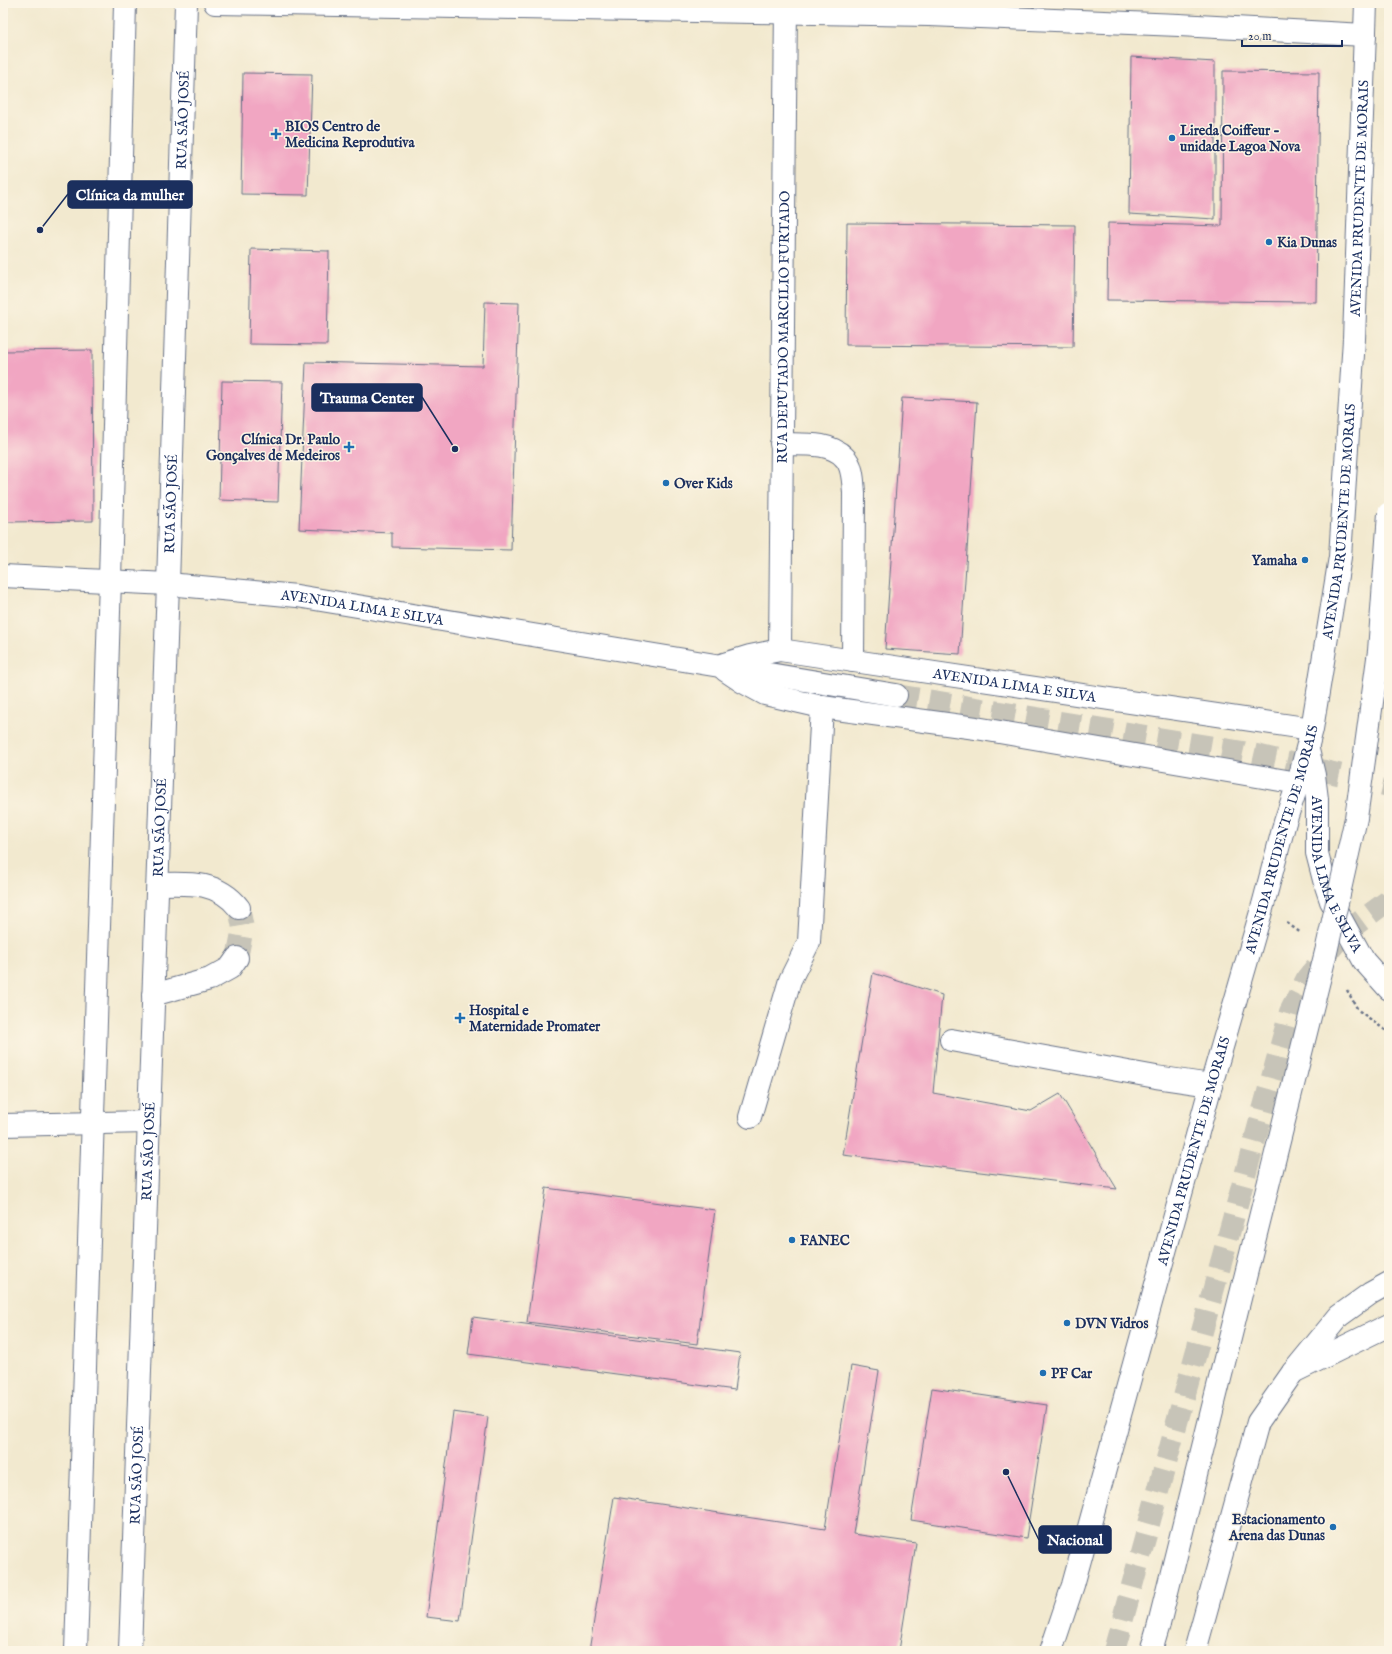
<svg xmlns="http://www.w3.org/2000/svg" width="1392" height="1654" font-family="'IM FELL English',serif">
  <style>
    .building { fill: #f1a6c2 }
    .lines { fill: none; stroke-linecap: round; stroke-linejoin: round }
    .minor-tunnel { stroke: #c7c4b8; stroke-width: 22; stroke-dasharray: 22 11; stroke-linecap: butt }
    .major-tunnel { stroke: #c7c4b8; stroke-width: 22; stroke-dasharray: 22 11; stroke-linecap: butt }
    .minor-casing { stroke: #667086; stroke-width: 24 }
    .major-casing { stroke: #667086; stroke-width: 24 }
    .path { stroke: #667086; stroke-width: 2.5; stroke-dasharray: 3 3; stroke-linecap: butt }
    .minor { stroke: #fff; stroke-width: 22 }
    .major { stroke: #fff; stroke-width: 22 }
    .major-bridge-casing { stroke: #667086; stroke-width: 24; stroke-linecap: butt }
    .major-bridge { stroke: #fff; stroke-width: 22 }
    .poi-dot { fill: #1f6fb2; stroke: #fcf5e5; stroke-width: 1.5 }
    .labels { text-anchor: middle; stroke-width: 3; stroke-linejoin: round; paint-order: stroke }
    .street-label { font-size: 14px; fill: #1b2f5e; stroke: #fcf5e5 }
    .poi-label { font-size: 14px; font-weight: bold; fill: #1b2f5e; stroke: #fcf5e5; text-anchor: start }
    .leader { fill: none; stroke: #1b2f5e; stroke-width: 1.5 }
    .callout-dot { fill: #1b2f5e; stroke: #fcf5e5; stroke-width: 1.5 }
    .callout { fill: #1b2f5e; stroke: #1b2f5e; stroke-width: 1.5 }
    .callout-label { font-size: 15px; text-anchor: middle; font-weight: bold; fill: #fff }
  </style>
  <rect width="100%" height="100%" fill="#fcf5e5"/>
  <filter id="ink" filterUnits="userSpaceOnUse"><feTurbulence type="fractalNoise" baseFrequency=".025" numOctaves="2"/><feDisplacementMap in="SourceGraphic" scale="8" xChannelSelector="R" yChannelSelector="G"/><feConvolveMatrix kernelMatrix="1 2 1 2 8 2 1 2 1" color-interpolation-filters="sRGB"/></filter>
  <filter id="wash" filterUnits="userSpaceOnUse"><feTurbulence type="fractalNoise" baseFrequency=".012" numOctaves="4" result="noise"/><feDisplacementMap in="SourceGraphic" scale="16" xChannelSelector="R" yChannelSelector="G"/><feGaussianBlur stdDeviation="0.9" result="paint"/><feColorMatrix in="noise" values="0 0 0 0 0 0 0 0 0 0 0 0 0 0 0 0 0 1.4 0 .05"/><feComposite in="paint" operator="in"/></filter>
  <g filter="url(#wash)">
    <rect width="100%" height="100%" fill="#f2e9cf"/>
    <g id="blocks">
      <g class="building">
        <polygon points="1131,57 1215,62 1215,219 1129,214"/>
        <polygon points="1223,71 1319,72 1316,302 1107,300 1108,223 1222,226"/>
        <polygon points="243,73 312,74 308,195 241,194"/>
        <polygon points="847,223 1075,225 1073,347 846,345"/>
        <polygon points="251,249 329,251 327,345 249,344"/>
        <polygon points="485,302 519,303 511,550 392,547 392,533 299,529 306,362 483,366"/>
        <polygon points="92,350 93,521 3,522 3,351"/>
        <polygon points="222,381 282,382 278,502 219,500"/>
        <polygon points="902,398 977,402 960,654 885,649"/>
        <polygon points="873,973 942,995 933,1093 1031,1111 1060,1094 1117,1189 843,1155"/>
        <polygon points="546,1188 715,1210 697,1344 527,1322"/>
        <polygon points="473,1317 740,1353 735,1390 468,1354"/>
        <polygon points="851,1366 879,1371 853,1534 916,1543 899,1651 589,1651 614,1497 825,1529"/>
        <polygon points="932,1388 1047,1405 1026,1538 911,1520"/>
        <polygon points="453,1412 488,1417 460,1621 426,1617"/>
      </g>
    </g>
  </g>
  <g filter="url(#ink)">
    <use href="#blocks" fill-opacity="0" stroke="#667086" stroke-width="1"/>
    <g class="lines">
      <polyline class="minor-tunnel" points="237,958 243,928 239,908"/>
      <g class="major-tunnel">
        <polyline points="896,695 1243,752 1389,786"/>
        <polyline points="1114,1651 1290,1012 1307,978 1343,934 1389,900"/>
      </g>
      <g class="minor-casing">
        <g id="minor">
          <polyline points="215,3 929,15 1179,25 1365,35"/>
          <path d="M 781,444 C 801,445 829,441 844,457 C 853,465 853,481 854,493 L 853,661"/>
          <path id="s1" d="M 780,650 L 786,3"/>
          <path d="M 158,884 C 189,883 218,881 239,908"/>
          <polyline points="153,995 210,979 230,968 237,958"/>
          <polyline points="951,1040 1156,1077 1211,1085"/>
          <polyline points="750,1117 790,980 809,942 822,707"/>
          <polyline points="3,1125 149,1122"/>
          <polyline points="1293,1372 1389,1325"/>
        </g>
      </g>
      <g class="major-casing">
        <g id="major">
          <path id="s2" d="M 3,576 L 168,584 L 297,596 L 896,695"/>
          <path id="s3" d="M 724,664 L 750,656 L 780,650 L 1312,729"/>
          <polyline points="725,670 743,682 765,694 822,707 976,728 1298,783"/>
          <path id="s4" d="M 1308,750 L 1314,775 L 1317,799 L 1317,853 L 1324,880 L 1331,901 L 1364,961 L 1389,989"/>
          <polyline points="76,1651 110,580 125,3"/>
          <path id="s5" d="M 130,1651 L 168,584 L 186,3"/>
          <path id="s6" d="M 1051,1651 L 1073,1585 L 1211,1085 L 1263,905 L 1285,822 L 1298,783 L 1312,729 L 1340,557 L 1354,339 L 1366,3"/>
          <polyline points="1151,1651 1159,1624"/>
          <polyline points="1195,1651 1258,1422 1293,1372 1339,1316 1371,1293 1389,1283"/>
        </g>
      </g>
      <g class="path">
        <polyline points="1287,923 1301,933"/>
        <polyline points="1347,990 1358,1010 1389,1033"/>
      </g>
      <use href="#minor" class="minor"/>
      <use href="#major" class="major"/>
      <g class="major-bridge-casing">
        <polyline id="major-bridge" points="1159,1624 1326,952 1356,818 1379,651 1389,513"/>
      </g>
      <use href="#major-bridge" class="major-bridge"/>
    </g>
  </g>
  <g class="poi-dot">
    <path d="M274 128h4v4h4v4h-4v4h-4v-4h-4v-4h4z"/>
    <circle cx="1172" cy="138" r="4"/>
    <circle cx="1269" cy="242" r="4"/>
    <path d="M347 441h4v4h4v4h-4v4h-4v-4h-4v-4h4z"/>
    <circle cx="666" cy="483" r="4"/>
    <circle cx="1305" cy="560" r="4"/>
    <path d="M458 1012h4v4h4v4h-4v4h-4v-4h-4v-4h4z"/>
    <circle cx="792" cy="1240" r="4"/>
    <circle cx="1067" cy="1323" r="4"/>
    <circle cx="1043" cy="1373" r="4"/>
    <circle cx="1333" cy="1527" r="4"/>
  </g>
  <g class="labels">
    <g class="street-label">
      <text dy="5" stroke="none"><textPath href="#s5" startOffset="1532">RUA SÃO JOSÉ</textPath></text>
      <text dy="5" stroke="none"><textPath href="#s6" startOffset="1492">AVENIDA PRUDENTE DE MORAIS</textPath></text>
      <text dy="5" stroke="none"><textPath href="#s1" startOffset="323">RUA DEPUTADO MARCILIO FURTADO</textPath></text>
      <text dy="5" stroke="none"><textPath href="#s5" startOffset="1148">RUA SÃO JOSÉ</textPath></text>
      <text dy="5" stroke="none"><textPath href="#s6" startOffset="1168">AVENIDA PRUDENTE DE MORAIS</textPath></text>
      <text dy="5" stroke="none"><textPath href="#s2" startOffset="361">AVENIDA LIMA E SILVA</textPath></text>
      <text dy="5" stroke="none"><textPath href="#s3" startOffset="295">AVENIDA LIMA E SILVA</textPath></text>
      <text dy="5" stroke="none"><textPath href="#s5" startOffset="824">RUA SÃO JOSÉ</textPath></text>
      <text dy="5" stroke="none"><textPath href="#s6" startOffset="844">AVENIDA PRUDENTE DE MORAIS</textPath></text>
      <text dy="5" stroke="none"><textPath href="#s4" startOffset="129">AVENIDA LIMA E SILVA</textPath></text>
      <text dy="5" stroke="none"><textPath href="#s5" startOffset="500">RUA SÃO JOSÉ</textPath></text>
      <text dy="5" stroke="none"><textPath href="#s6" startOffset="520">AVENIDA PRUDENTE DE MORAIS</textPath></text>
      <text dy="5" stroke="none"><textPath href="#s5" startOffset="176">RUA SÃO JOSÉ</textPath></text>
    </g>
    <g class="poi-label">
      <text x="285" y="131">BIOS Centro de<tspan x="285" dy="16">Medicina Reprodutiva</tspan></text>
      <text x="1180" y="135">Lireda Coiffeur -<tspan x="1180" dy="16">unidade Lagoa Nova</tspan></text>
      <text x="1277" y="247">Kia Dunas</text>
      <text x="340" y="444" text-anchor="end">Clínica Dr. Paulo<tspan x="340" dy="16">Gonçalves de Medeiros</tspan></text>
      <text x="674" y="488">Over Kids</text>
      <text x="1297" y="565" text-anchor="end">Yamaha</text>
      <text x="469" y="1015">Hospital e<tspan x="469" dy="16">Maternidade Promater</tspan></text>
      <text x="800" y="1245">FANEC</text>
      <text x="1075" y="1328">DVN Vidros</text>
      <text x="1051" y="1378">PF Car</text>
      <text x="1325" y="1524" text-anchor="end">Estacionamento<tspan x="1325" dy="16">Arena das Dunas</tspan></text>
    </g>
  </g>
  <path class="leader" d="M40 230L68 194M455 449L422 397M1006 1472L1039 1540"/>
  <g class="callout-dot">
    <circle cx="40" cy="230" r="4"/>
    <circle cx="455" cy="449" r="4"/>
    <circle cx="1006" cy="1472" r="4"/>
  </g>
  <g class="callout">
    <rect x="68" y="181" width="124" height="27" rx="4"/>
    <rect x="312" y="384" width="110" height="27" rx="4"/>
    <rect x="1039" y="1526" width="72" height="27" rx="4"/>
  </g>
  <g class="callout-label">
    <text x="130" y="200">Clínica da mulher</text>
    <text x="367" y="403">Trauma Center</text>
    <text x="1075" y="1545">Nacional</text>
  </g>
  <rect width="1392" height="1654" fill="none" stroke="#fcf5e5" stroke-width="16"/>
  <path d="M1242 40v6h100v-6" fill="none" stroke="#1b2f5e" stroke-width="2"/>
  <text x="1248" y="40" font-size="12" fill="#1b2f5e" stroke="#fcf5e5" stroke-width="3" paint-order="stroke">20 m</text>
</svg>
